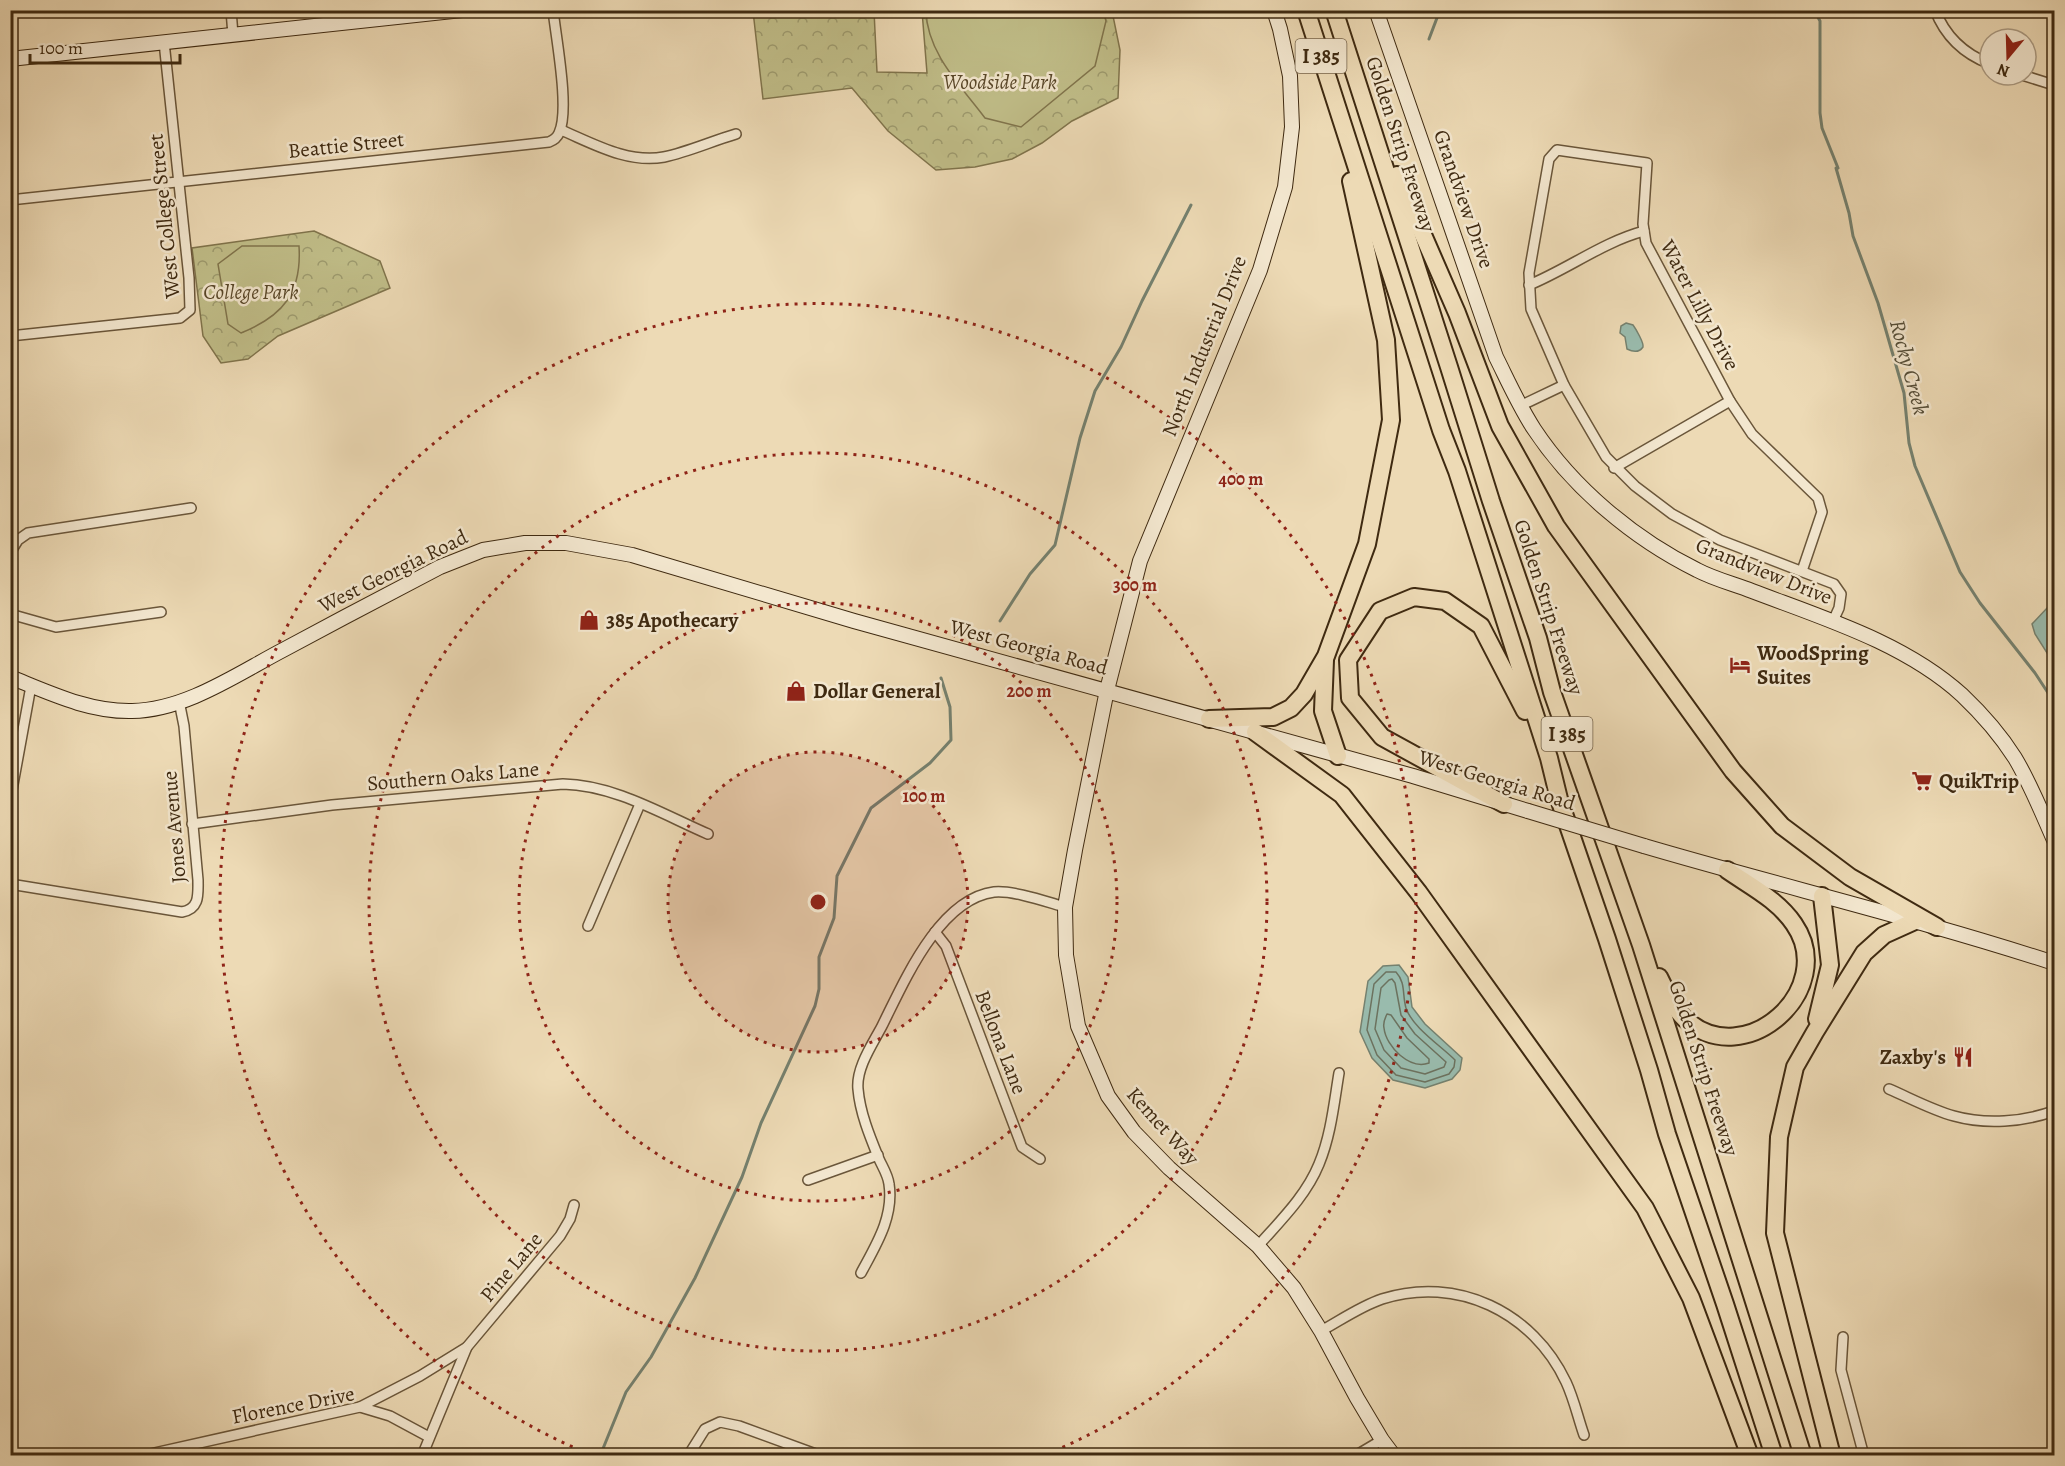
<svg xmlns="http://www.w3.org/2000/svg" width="2065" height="1466" font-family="Alegreya,serif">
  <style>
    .park { fill: url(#park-crowns); stroke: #80744c; stroke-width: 1.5 }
    .garden { fill: #c0bd88; stroke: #80744c; stroke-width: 1.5 }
    .water { fill: #99bbad; stroke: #75816f; stroke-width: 1.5 }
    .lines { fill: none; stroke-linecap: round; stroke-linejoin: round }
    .shore { stroke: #6c725f; stroke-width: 1.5 }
    .stream { stroke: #75816f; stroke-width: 3 }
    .street-casing { stroke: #6a563a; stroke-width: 12 }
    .secondary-casing { stroke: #3f2a11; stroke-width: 16 }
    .highway-casing { stroke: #3f2a11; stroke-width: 20 }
    .street { stroke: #f3e7cf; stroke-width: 9 }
    .secondary { stroke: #f3e7cf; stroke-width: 14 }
    .highway { stroke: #eddab5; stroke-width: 16 }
    .secondary-bridge-casing { stroke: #3f2a11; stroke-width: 16; stroke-linecap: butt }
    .secondary-bridge { stroke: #f3e7cf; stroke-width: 14 }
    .ring { fill: none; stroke: #8f2418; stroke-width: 3; stroke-dasharray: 3 6 }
    .labels { text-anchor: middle; stroke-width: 5; stroke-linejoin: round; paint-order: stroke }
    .shield { fill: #f3e7cf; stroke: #75634a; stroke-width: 1.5 }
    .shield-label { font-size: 20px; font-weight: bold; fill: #3f2a11 }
    .park-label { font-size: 21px; font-style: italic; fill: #594729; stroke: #f3e7cf }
    .street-label { font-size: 21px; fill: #3f2a11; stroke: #f3e7cf }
    .poi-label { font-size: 21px; font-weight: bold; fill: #3f2a11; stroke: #f3e7cf; text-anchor: start }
    .water-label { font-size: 22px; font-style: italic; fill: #564e38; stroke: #f3e7cf }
    .centre { fill: #8f2418; stroke: #f3e7cf; stroke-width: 3 }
    .ring-label { font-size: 18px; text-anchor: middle; font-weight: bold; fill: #8f2418; stroke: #f3e7cf; stroke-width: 5; stroke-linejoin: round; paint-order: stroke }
  </style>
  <defs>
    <pattern id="park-crowns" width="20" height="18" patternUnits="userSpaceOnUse" patternTransform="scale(1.5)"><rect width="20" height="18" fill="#c0bd88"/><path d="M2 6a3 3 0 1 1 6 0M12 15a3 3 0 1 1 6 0" fill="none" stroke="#9d9a6e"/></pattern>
  </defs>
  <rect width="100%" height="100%" fill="#eddab5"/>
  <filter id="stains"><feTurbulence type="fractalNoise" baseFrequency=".00333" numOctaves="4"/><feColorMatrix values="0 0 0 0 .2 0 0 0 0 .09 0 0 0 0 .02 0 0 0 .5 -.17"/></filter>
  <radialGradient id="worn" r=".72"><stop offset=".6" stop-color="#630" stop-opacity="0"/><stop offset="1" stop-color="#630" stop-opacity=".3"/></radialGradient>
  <g class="park">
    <polygon points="753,11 874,11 877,72 927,73 922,11 1112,11 1120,50 1118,98 1072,121 1042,143 1012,159 975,167 936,170 888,131 852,88 763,99"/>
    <polygon points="314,231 380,261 390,288 278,336 248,359 221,363 203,336 192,248"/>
  </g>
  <g class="garden">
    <path d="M 926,11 L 1103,11 L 1106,21 L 1095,66 L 1021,127 L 985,118 C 961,86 927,53 926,11 Z"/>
    <path d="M 242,246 L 299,246 C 302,293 283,316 241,333 L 228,324 L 218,264 Z"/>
  </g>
  <g class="water">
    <path d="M 1626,323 L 1633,325 C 1636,329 1644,343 1643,347 C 1639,353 1633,352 1627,349 L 1625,337 L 1620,333 L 1621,326 Z"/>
    <polygon points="2049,606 2054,606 2054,664 2035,634 2032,624"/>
    <polygon points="1399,965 1408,977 1412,1007 1425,1024 1462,1058 1460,1070 1452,1079 1425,1088 1393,1080 1372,1058 1360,1032 1368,981 1383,966"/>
  </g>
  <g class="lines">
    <g class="shore">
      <path d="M 1386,972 L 1396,972 C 1406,983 1402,994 1406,1008 C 1412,1027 1441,1046 1455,1060 L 1454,1067 L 1449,1074 L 1425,1082 L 1396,1075 L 1377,1055 L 1367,1030 L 1374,984 Z"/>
      <polygon points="1392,979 1395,983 1401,1015 1415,1034 1446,1062 1444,1067 1425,1074 1401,1068 1384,1050 1375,1029 1381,988 1389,980"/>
      <path d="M 1387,1014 L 1391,1015 L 1407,1038 L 1429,1059 L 1429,1063 C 1410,1070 1386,1047 1384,1028 C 1383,1024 1385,1018 1387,1014 Z"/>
    </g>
    <g class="stream">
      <polyline points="1814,10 1820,21 1820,113 1822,128 1838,168 1836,168 1849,213 1853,236 1878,303 1904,393 1909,443 1915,466 1960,572 1980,603 2035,673 2054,702"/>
      <polyline points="1429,39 1440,10"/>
      <polyline points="1000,621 1030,574 1055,545 1080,438 1095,391 1121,347 1142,301 1191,205"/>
      <polyline points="600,1456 626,1392 651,1357 695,1278 742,1177 761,1123 815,1006 819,989 819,957 834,918 837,876 871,808 930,763 951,740 950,707 941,678"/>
    </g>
    <g class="street-casing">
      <g id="street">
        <polyline points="231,10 233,35"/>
        <path d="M 1935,10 C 1945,36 1964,54 1990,64"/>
        <polyline points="2022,75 2054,85"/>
        <path d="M 561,130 C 592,143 628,164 664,157 C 688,152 712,141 736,134"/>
        <path d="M 10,200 L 549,142 C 554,140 557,138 559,133 C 570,110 556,38 553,10"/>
        <polyline points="2054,220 2054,286"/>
        <path d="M 1529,285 C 1568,269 1603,242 1644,231"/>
        <polyline points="10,336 180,318 190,310 189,278 164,42"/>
        <polyline points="1520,406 1564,385"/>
        <polyline points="1614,468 1730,401"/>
        <polyline points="10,553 18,540 28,533 191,508"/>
        <polyline points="1802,571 1822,512 1818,498 1752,434 1730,401 1646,243 1643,224 1647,163 1557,150 1549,159 1529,273 1531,309 1564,385 1606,457 1635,486 1672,514 1720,540 1834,584 1841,594 1839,608 1833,621"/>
        <polyline points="10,614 56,627 161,612"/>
        <polyline points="10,801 31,686"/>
        <path d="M 192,824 L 332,805 L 563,784 C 614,785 662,814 708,834"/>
        <path d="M 10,884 L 182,912 C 200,909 198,894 198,880 L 184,726 L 179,701"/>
        <polyline points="588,926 640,804"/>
        <polyline points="935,932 946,946 1022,1147 1040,1159"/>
        <path d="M 1889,1089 C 1910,1098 1932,1110 1954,1116 C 1986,1125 2023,1122 2054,1111"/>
        <polyline points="808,1180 878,1155"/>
        <path d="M 1258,1246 C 1280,1221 1306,1196 1319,1164 C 1331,1135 1334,1103 1339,1073"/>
        <path d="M 861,1273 C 876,1245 894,1217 889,1184 C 888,1175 882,1166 879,1159 C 870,1137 860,1113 858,1089 C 856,1068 872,1045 882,1026 C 904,982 939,899 994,892 C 1013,890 1047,902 1065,907"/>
        <path d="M 1321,1331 C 1341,1320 1361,1306 1382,1299 C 1457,1275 1533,1312 1566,1382 C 1574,1399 1578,1418 1584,1435"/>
        <polyline points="1843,1337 1841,1370 1864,1456"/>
        <polyline points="360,1407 420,1376 467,1347"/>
        <polyline points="141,1456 360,1407 390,1416 429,1437"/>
        <polyline points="422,1456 467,1347 560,1236 570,1219 574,1205"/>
        <polyline points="688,1456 705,1429 720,1422 739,1426 821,1456"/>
        <polyline points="1355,1456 1382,1440"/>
      </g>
    </g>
    <g class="secondary-casing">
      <g id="secondary">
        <polyline points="1274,10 1280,29 1290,76 1292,127 1285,187 1260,270 1140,561 1107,690 1075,850 1065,907 1066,955 1078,1026 1108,1096 1134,1132 1169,1168 1258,1246 1294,1288 1321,1331 1357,1398 1382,1440 1394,1456"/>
        <path d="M 1376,10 L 1496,357 C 1508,381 1519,406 1534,429 C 1573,488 1634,539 1697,570 C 1714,579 1734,584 1752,591 C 1823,618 1905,643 1962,695 C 1981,713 2001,736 2015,758 C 2030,783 2042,813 2054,840"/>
        <polyline points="10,59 462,10"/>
        <path d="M 10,677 C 50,693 89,712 132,711 C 186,710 237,674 283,650 C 335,622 388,594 440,567 L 483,550 L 525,543 L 566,543 L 632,555 L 854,621 L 1413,776 L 1528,811"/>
        <path d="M 1644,846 C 1780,886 1919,919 2054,963"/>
      </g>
    </g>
    <g class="highway-casing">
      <g id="highway">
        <polyline points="1306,10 1441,430 1457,471 1549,758 1559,799 1607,939 1649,1070 1667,1134 1725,1304 1774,1456"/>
        <polyline points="1334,10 1449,367 1491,501 1538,638 1552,692 1641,945 1803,1456"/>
        <polyline points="1397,175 1457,313 1500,426 1556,526 1733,771 1782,826 1850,877 1937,927"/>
        <polyline points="1325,660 1323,711 1338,756"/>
        <polyline points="1209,719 1273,717 1291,708 1304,694 1326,656 1367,544 1391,420 1386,340 1351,181"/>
        <polyline points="1255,732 1342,795 1419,893 1645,1208 1691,1298 1750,1456"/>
        <polyline points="1504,804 1382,737 1350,698 1348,660 1380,611 1414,597 1445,601 1481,626 1525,711"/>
        <path d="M 1659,977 C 1666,991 1673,1008 1685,1019 C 1745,1074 1839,989 1794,924 C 1778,900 1750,886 1727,870"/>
        <polyline points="1817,1019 1830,965 1822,896"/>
        <polyline points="1832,1456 1775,1233 1779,1137 1795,1067 1815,1032 1864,953 1884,935 1915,921"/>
      </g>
    </g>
    <use href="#street" class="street"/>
    <use href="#secondary" class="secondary"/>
    <use href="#highway" class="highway"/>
    <g class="secondary-bridge-casing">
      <polyline id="secondary-bridge" points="1528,811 1644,846"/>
    </g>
    <use href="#secondary-bridge" class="secondary-bridge"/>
  </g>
  <circle cx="818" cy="902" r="150" fill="#8f2418" fill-opacity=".12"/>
  <g class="ring">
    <circle cx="818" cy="902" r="150"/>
    <circle cx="818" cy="902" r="299"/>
    <circle cx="818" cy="902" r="449"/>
    <path d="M589 1454A598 598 0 1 1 1047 1454"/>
  </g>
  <defs>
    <g id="shop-bare" transform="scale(1.62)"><path d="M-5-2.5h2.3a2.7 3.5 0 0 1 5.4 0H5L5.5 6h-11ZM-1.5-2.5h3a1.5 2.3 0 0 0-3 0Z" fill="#8f2418" stroke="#f3e7cf" stroke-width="2.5" paint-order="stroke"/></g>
    <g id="hotel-bare" transform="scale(1.62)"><path d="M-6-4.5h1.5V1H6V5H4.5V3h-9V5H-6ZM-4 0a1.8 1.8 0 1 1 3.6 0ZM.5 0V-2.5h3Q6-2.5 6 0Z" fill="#8f2418" stroke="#f3e7cf" stroke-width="2.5" paint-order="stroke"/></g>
    <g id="supermarket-bare" transform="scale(1.62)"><path d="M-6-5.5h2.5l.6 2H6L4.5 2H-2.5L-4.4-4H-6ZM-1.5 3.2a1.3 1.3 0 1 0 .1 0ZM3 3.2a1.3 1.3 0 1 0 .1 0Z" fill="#8f2418" stroke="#f3e7cf" stroke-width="2.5" paint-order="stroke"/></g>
    <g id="restaurant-bare" transform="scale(1.62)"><path d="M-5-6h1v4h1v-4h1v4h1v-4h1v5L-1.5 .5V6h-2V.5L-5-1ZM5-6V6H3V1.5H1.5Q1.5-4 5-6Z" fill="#8f2418" stroke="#f3e7cf" stroke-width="2.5" paint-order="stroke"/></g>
  </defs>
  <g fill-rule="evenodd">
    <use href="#shop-bare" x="589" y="620"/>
    <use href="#hotel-bare" x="1740" y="665"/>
    <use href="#shop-bare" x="796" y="691"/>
    <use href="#supermarket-bare" x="1922" y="781"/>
    <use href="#restaurant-bare" x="1963" y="1057"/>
  </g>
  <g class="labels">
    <g class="shield">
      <rect x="1295.5" y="39" width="51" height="34" rx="4.5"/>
      <rect x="1541.5" y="717" width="51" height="34" rx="4.5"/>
    </g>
    <g class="shield-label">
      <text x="1321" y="63">I 385</text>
      <text x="1567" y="741">I 385</text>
    </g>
    <g class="park-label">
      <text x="1000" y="89">Woodside Park</text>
      <text x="251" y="299">College Park</text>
    </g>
    <g class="street-label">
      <text transform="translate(1401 144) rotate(72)" y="7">Golden Strip Freeway</text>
      <text transform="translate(346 145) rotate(-6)" y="7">Beattie Street</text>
      <text transform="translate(1464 199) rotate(71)" y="7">Grandview Drive</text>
      <text transform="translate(164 216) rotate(-96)" y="7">West College Street</text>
      <text transform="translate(1700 305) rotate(62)" y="7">Water Lilly Drive</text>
      <text transform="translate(1204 346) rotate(-68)" y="7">North Industrial Drive</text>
      <text transform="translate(393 571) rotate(-26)" y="7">West Georgia Road</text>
      <text transform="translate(1764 571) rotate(22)" y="7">Grandview Drive</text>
      <text transform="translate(1549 607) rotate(72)" y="7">Golden Strip Freeway</text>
      <text transform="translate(1029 647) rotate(15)" y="7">West Georgia Road</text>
      <text transform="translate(453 776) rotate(-5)" y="7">Southern Oaks Lane</text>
      <text transform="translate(1497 780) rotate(17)" y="7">West Georgia Road</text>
      <text transform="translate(174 827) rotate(-95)" y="7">Jones Avenue</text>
      <text transform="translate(1001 1042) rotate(69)" y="7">Bellona Lane</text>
      <text transform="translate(1704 1068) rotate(72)" y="7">Golden Strip Freeway</text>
      <text transform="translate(1163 1126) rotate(48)" y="7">Kemet Way</text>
      <text transform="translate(511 1267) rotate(-50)" y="7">Pine Lane</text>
      <text transform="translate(293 1405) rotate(-11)" y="7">Florence Drive</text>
    </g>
    <g class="poi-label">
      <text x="606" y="627">385 Apothecary</text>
      <text x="1757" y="660">WoodSpring<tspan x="1757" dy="24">Suites</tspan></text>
      <text x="813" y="698">Dollar General</text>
      <text x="1939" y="788">QuikTrip</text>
      <text x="1946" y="1064" text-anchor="end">Zaxby's</text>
    </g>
    <g class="water-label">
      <text transform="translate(1910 367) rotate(75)" y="8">Rocky Creek</text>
    </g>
  </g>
  <circle cx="818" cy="902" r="9" class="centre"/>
  <g class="ring-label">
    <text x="1241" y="485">400 m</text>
    <text x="1135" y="591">300 m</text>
    <text x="1029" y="697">200 m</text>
    <text x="924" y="802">100 m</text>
  </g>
  <rect width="2065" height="1466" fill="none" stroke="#eddab5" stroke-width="36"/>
  <rect x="12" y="12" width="2041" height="1442" fill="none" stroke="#3f2a11" stroke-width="3"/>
  <rect x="18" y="18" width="2029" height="1430" fill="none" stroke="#3f2a11" stroke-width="1.5"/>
  <g transform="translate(2008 57) rotate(199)"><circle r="28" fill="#f3e7cf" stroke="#ab9b83" stroke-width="1.5"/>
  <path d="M0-4.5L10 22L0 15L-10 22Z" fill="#8f2418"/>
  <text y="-9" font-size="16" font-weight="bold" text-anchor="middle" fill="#3f2a11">N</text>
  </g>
  <path d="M30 54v9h150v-9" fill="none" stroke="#3f2a11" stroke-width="3"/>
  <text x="39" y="54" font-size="18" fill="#3f2a11" stroke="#f3e7cf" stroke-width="4.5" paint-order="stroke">100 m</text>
  <rect width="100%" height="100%" filter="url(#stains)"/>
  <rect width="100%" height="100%" fill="url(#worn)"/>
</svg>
